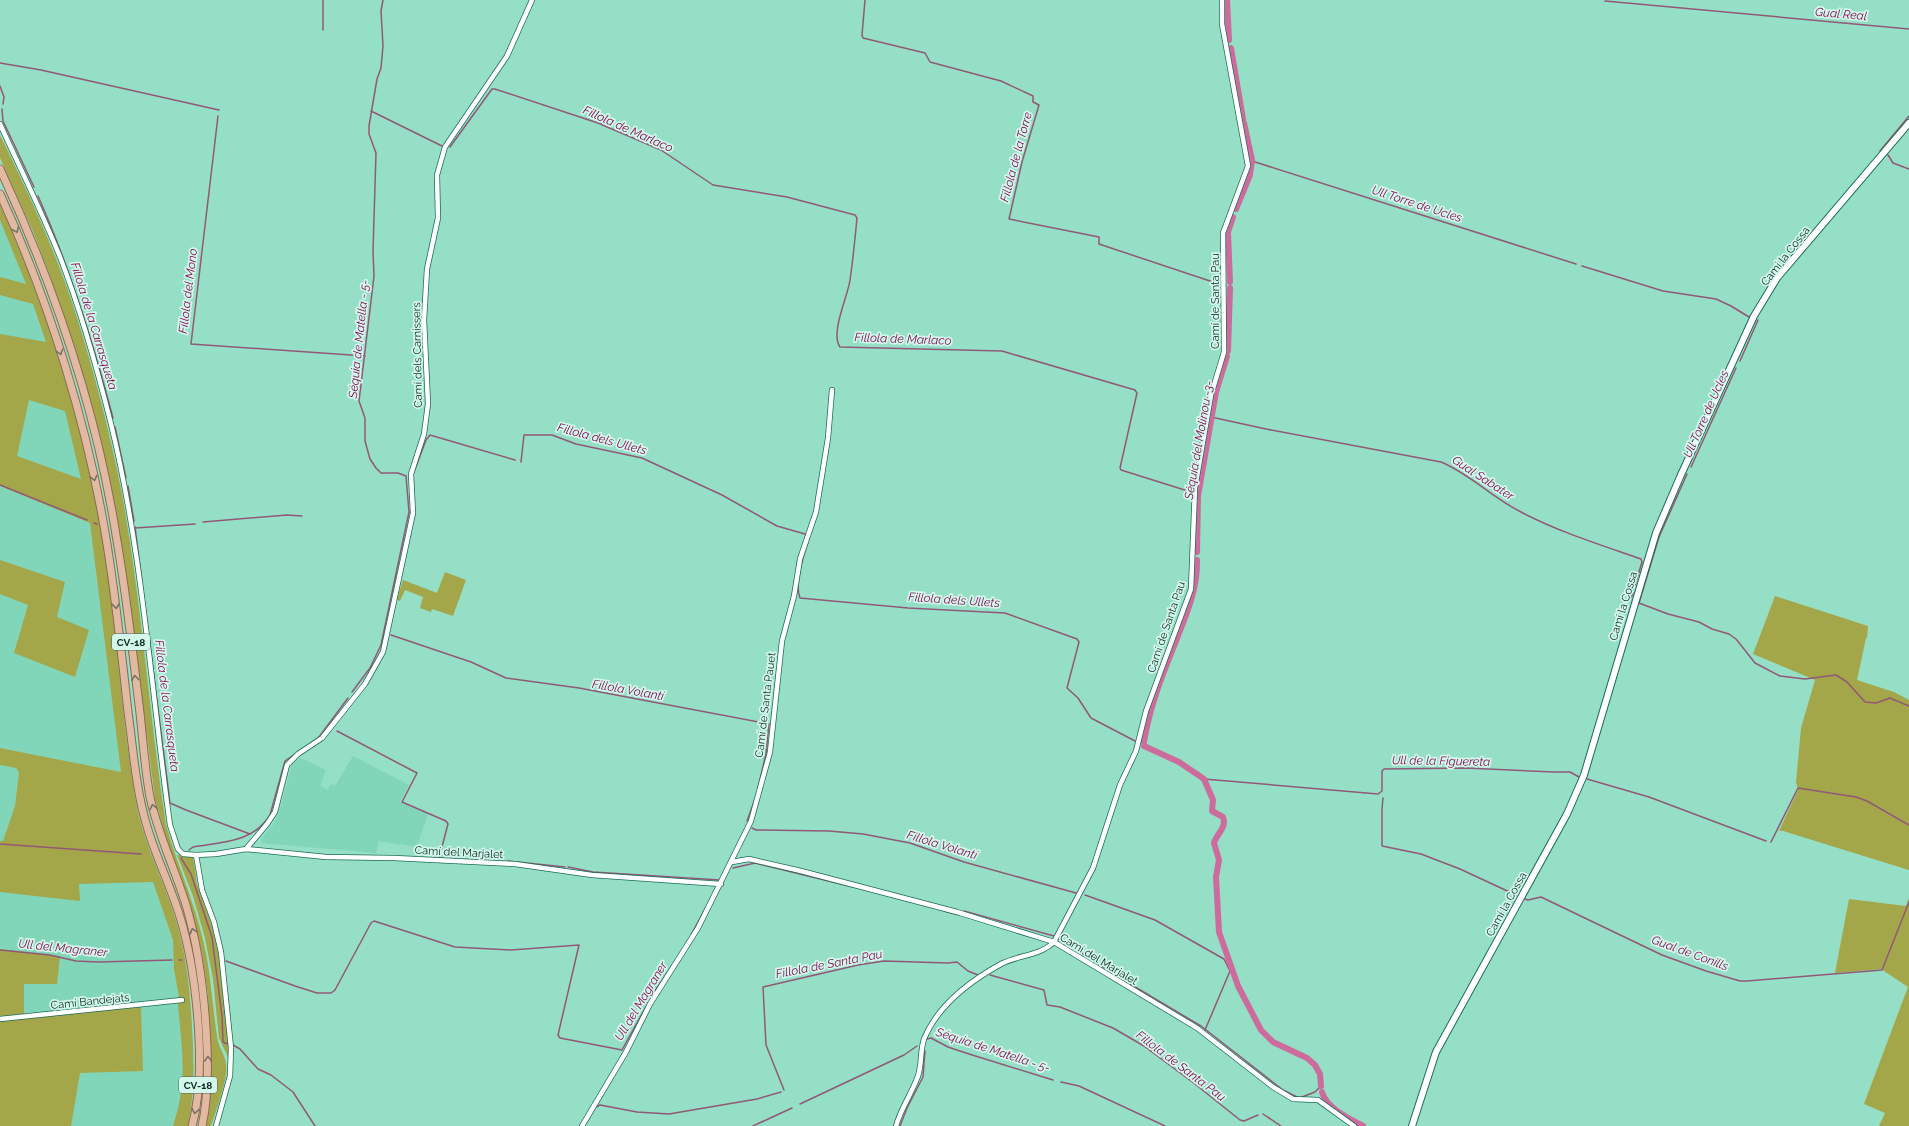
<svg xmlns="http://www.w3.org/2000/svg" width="1909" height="1126" font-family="Raleway,sans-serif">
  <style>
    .built { fill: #81d6b9 }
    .green { fill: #a4a64a; fill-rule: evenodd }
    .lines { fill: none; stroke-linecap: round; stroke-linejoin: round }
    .stream { stroke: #925877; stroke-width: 1.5 }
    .canal { stroke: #cc6b9c; stroke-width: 6 }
    .street-casing { stroke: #1c6c56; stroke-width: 6 }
    .secondary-casing { stroke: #1c6c56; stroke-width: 8 }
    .primary-casing { stroke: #8b6a4e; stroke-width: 9 }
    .street { stroke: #fff; stroke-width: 4.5 }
    .secondary { stroke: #fff; stroke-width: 6 }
    .primary { stroke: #e2baa3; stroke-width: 7 }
    .oneway { stroke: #777262 }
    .labels { text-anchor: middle; stroke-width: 3.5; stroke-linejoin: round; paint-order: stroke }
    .shield { fill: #d3f7ea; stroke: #48685e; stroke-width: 1 }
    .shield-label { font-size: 10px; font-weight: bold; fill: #0c2b22 }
    .street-label { font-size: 11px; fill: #0c2b22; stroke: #d3f7ea }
    .water-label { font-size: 12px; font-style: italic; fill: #860c57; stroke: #d3f7ea }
  </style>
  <rect width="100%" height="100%" fill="#94dfc5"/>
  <g class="built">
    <polygon points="0,207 22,257 90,481 131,786 142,837 181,953 186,1126 0,1126"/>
    <polygon points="353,756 409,785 400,802 428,814 417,847 379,841 376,853 261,843 261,839 273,825 280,809 292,764 301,758 326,770 320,785 327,790 331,784 335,786"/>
  </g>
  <g class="green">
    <path d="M 0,135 C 26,188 52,243 71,299 C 92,363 109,428 122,494 C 142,603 149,715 166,825 C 177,864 194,901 203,940 C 211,972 212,1004 217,1036 C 219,1052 228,1054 226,1074 C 224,1089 216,1111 211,1126 L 206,1126 L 210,1097 L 211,1060 L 208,994 L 202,953 L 191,912 L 173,862 L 155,799 L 123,551 L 109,476 L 98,432 L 69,330 L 48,270 L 32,229 L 0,158 Z"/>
    <path d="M 0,205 C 51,317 87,439 106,561 C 118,641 122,722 136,802 C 143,842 162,876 174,914 C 186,951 190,988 192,1027 C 194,1060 195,1093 188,1126 L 173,1126 C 188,1082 182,1050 178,1005 L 179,997 L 174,969 L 173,940 L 153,882 L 79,884 L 80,901 L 0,892 L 0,841 L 3,841 L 15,806 L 19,772 L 16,768 L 0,765 L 0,748 L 121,772 L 90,523 L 0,486 L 0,334 L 46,342 L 33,304 L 0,295 L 0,277 L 26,284 L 0,220 ZM 29,400 L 65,411 L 81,479 L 17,456 Z"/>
    <polygon points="0,560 65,582 57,617 89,630 75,677 14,653 28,605 0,594"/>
    <polygon points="445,572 466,580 453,616 432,609 431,612 420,608 423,597 405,590 400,601 397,600 403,580 437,593"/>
    <polygon points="1775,596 1868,626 1867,638 1866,638 1857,680 1894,692 1909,700 1909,870 1783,831 1779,831 1798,790 1796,782 1801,728 1815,680 1753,654"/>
    <polygon points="177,855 193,856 197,884 212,926 219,957 228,1042 228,1057 219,1038 213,979 205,938 193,896"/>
    <polygon points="1909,898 1909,1126 1879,1126 1885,1113 1864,1104 1908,987 1881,969 1835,973 1849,899 1906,906"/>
    <polygon points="0,949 60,956 57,984 24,984 24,1015 141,1005 143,1071 80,1073 71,1126 0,1126"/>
  </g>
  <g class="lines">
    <g class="stream">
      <polyline points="323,0 323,30"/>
      <polyline points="865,0 862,35 863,38 925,53 930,62 1001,81 1033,96 1033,102 1039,105 1022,162 1009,219 1099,237 1099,244 1222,285"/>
      <polyline points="1605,1 1909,29"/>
      <polyline points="0,63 41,70 219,110"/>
      <polyline points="0,86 4,97 3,104"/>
      <polyline points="2,109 3,121 34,187"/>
      <polyline points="371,111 442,146"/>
      <polyline points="218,116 191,344 365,356"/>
      <path d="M 450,147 L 492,89 L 495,89 L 598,123 L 661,150 L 713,185 L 787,197 L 855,215 L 857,218 C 855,239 853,260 850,280 C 848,296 830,333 840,347 L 1002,351 L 1135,390 L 1137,393 L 1120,468 L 1121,470 L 1191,492"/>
      <polyline points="1880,151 1909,116"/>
      <polyline points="1888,155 1893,163 1909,169"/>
      <polyline points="1252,161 1576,264"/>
      <path d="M 38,196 C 70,268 93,342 113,418"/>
      <polyline points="1582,266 1663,291 1716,299 1731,306 1749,317"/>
      <polyline points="1229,288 1230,288"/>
      <polyline points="1740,361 1758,320"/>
      <path d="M 1211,417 L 1266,429 L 1441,462 C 1470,474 1493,498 1521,512 C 1559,532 1601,545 1641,559 L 1642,562 L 1635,585"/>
      <polyline points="115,427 126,478"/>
      <polyline points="521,462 524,435 552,435 576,444 642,458 722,495 777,526 805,534"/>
      <polyline points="1691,467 1736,368"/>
      <polyline points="414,472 426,440 430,435 515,460"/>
      <polyline points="1687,474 1659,537 1639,603 1668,614 1699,622 1712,629 1729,634 1736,639 1755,663 1780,676 1805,679 1836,675 1847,682 1865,702 1876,703 1890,698 1909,706"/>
      <polyline points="0,485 87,520"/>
      <polyline points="128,486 134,521"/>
      <polyline points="1198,493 1199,493"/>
      <polyline points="203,522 287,515 302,516"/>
      <polyline points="94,523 97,524"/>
      <polyline points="135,527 170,803 186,810 250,834"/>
      <polyline points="135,528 195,524"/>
      <path d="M 809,539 C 804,554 794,583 800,598 L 908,608 L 1005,613 L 1077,639 L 1079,642 L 1067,688 L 1078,698 L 1091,718 L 1135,741"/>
      <polyline points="1631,598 1633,593"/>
      <polyline points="391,635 471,662 506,678 579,688 769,724 766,754 758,788"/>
      <polyline points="352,692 370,668 381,645 409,512 406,476 398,473 381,473 376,468 370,459 365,441 365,418 359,401 374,276 373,251 376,153 369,134 369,126 377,79 381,68 383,46 381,11 383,0"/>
      <polyline points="337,731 417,773 402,802 446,821 448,824 439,858 442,858"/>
      <polyline points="1143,746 1144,746"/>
      <polyline points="1204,779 1378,794 1382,791 1382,771 1384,769 1466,768 1554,772 1570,772 1579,777"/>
      <polyline points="1587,779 1649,797 1766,841"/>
      <polyline points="1383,798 1382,809 1382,846 1421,854 1460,869 1516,895"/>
      <polyline points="747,821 755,799"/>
      <polyline points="752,828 756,830 829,831 863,834 910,843 964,862 1076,893"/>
      <polyline points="1771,842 1798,788 1856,797 1867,801 1909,825"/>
      <polyline points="0,844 141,854"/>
      <path d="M 189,850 L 193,847 C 221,842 253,843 270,815 L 285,761 L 319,737 L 348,698"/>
      <polyline points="181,858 191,874 212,937 222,1016 223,1042 227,1044"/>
      <polyline points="508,861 565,867"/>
      <polyline points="568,867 593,872 720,880"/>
      <polyline points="733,868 755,863 853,887"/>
      <polyline points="1085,895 1155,920 1224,959 1230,971 1205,1030"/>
      <polyline points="1525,899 1528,900 1541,897 1662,955 1706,971 1740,981 1747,981 1882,970 1909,902"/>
      <polyline points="944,911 959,915"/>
      <polyline points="964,911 1054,936"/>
      <polyline points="691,935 706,907"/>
      <polyline points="1059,938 1125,981 1201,1026 1283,1090 1297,1097"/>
      <polyline points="0,950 50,955 76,961 98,962 172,960"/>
      <polyline points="179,960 182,960"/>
      <polyline points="226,961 295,986 317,993 331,993 335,990 371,923 374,921 455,947 511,950 579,945 558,1035 560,1038 622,1050 648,1003"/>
      <polyline points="990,975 1044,990 1047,1005 1060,1007 1113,1028 1144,1046 1195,1084 1240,1120 1244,1121 1258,1115"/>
      <polyline points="655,991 673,964"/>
      <polyline points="927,1039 931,1038 948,1047 969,1054 1053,1080"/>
      <polyline points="233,1045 240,1049 258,1069 271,1075 293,1092 315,1126"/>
      <polyline points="1061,1082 1079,1086 1165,1126"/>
      <polyline points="784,1090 766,1045 763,987 858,965 884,961 948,963 957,962 968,971 978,975"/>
      <polyline points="1302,1097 1315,1092 1321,1086"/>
      <polyline points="800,1104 904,1055 917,1046"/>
      <polyline points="596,1107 600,1105 637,1112 669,1114 757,1099 781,1092"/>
      <polyline points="1263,1114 1281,1126"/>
      <polyline points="753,1126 792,1108"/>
      <polyline points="900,1126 907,1108 923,1077 925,1051"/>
    </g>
    <g class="canal">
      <polyline points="1227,0 1229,40"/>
      <polyline points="1231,48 1243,119"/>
      <polyline points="1236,209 1250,175 1252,160 1244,123"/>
      <polyline points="1230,282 1228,232 1233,217"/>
      <polyline points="1228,351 1230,288"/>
      <polyline points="1197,552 1198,496 1216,392 1227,356"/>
      <path d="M 1144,742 C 1149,710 1160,681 1172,651 C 1183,622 1198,592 1197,560"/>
      <path d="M 1144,746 L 1179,762 L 1204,779 L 1213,800 L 1212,811 L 1223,817 C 1227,828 1217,833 1214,843 L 1219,860 L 1216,877 L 1219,932 L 1238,986 L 1261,1030 L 1273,1042 L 1307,1058 L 1315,1065 L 1320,1074 L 1321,1086"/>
      <path d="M 1322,1092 C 1326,1108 1350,1119 1363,1126"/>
    </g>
    <g class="street-casing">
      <g id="street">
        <path d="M 0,124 C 20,168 42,212 60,257 C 81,311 97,368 111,424 C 143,555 151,691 170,825 L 178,849 L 183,854 L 196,855 L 216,854 L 246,849 L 326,857 L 394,858 L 515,864 L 592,875 L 721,884"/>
        <polyline points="246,849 267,824 275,812 287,765 298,754 322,738 365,684 383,652 413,513 411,474 424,434 428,404 424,320 427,269 438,218 437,175 445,147 507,56 532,0"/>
        <polyline points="196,855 202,890 214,922 221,952 231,1048 230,1076 216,1126"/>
        <polyline points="732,862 749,859 801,871 957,912 1054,942 1197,1028 1273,1087 1293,1099 1318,1100 1354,1126"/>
        <polyline points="0,1019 182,1000"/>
        <polyline points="582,1126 626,1052 650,1004 698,928 751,821 770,752 782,641 794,596 800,559 816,512 828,438 832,390"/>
        <path d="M 896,1126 C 901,1108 912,1093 918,1076 C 922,1064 920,1051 924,1039 C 938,1005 970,981 1001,964 C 1018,955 1040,956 1054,942 L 1093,868 L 1120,785 L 1136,751 L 1146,711 L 1191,589 L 1195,488 L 1211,395 L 1224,352 L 1223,233 L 1248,166 L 1222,24 L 1222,0"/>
      </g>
    </g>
    <g class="secondary-casing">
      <polyline id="secondary" points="1412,1126 1436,1052 1567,814 1584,775 1656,533 1680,477 1754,316 1777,278 1909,123"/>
    </g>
    <g class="primary-casing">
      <g id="primary">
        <path d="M 0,169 C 55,287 97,412 117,541 C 127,598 133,656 140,713 C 143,741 145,770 150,797 C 158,835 175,869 186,905 C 200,952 205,998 207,1047 C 208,1073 208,1100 202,1126"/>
        <path d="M 0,194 C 50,303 88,426 107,544 C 116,600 122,656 128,712 C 132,740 134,769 140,798 C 147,836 162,866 175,902 C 196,959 208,1068 192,1126"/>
      </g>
    </g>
    <use href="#street" class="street"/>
    <use href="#secondary" class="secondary"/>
    <use href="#primary" class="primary"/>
  </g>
  <defs><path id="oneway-chevron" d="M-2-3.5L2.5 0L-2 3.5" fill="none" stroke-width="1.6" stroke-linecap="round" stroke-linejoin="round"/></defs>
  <g class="oneway">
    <use href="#oneway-chevron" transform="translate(16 230) rotate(68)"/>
    <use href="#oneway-chevron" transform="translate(60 352) rotate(73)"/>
    <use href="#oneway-chevron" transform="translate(94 478) rotate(76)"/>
    <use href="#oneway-chevron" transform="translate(116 606) rotate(84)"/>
    <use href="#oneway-chevron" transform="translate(135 678) rotate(-97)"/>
    <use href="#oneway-chevron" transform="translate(153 807) rotate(-102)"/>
    <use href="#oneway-chevron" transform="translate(193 931) rotate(-106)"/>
    <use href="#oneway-chevron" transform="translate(208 1059) rotate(-92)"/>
    <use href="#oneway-chevron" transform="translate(195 1111) rotate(99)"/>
  </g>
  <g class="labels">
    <g class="shield">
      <rect x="112" y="634" width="38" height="16" rx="3"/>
      <rect x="179" y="1077" width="38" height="16" rx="3"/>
    </g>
    <g class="shield-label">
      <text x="131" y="646">CV-18</text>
      <text x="198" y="1089">CV-18</text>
    </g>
    <g class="street-label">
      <text transform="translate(1785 256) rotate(-52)" y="4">Camí la Cossa</text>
      <text transform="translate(1215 301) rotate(-90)" y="4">Camí de Santa Pau</text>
      <text transform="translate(417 355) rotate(-91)" y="4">Camí dels Carnissers</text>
      <text transform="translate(1623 606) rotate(-73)" y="4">Camí la Cossa</text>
      <text transform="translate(1166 627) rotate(-71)" y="4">Camí de Santa Pau</text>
      <text transform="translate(765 705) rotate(-83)" y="4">Camí de Santa Pauet</text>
      <text transform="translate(459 852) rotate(3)" y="4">Camí del Marjalet</text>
      <text transform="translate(1506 904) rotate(-61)" y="4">Camí la Cossa</text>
      <text transform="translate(1099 959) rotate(31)" y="4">Camí del Marjalet</text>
      <text transform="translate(90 1001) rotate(-6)" y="4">Camí Bandejats</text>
    </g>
    <g class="water-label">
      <text transform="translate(1841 14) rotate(5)" y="4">Gual Real</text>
      <text transform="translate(628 129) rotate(24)" y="4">Fillola de Marlaco</text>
      <text transform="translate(1016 157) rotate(-75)" y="4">Fillola de la Torre</text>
      <text transform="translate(1417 204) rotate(18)" y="4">Ull Torre de Ucles</text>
      <text transform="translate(188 291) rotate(-83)" y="4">Fillola del Mono</text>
      <text transform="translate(94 326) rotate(73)" y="4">Fillola de la Carrasqueta</text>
      <text transform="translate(359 339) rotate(-84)" y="4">Séquia de Matella - 5-</text>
      <text transform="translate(903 339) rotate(2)" y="4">Fillola de Marlaco</text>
      <text transform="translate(1706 414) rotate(-66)" y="4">Ull Torre de Ucles</text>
      <text transform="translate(602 439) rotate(15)" y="4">Fillola dels Ullets</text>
      <text transform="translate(1199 440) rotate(-80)" y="4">Séquia del Molinou -3-</text>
      <text transform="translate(1483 478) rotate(33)" y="4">Gual Sabater</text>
      <text transform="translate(954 600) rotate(4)" y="4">Fillola dels Ullets</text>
      <text transform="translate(628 690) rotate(10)" y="4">Fillola Volantí</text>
      <text transform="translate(167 706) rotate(83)" y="4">Fillola de la Carrasqueta</text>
      <text transform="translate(1441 761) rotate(1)" y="4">Ull de la Figuereta</text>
      <text transform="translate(942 845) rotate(17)" y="4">Fillola Volantí</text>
      <text transform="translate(63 948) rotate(6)" y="4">Ull del Magraner</text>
      <text transform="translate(1690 953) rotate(20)" y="4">Gual de Conills</text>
      <text transform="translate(829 964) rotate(-11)" y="4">Fillola de Santa Pau</text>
      <text transform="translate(641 1001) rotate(-59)" y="4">Ull del Magraner</text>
      <text transform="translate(993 1050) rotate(18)" y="4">Séquia de Matella - 5-</text>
      <text transform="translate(1181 1066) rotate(37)" y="4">Fillola de Santa Pau</text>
    </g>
  </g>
</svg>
